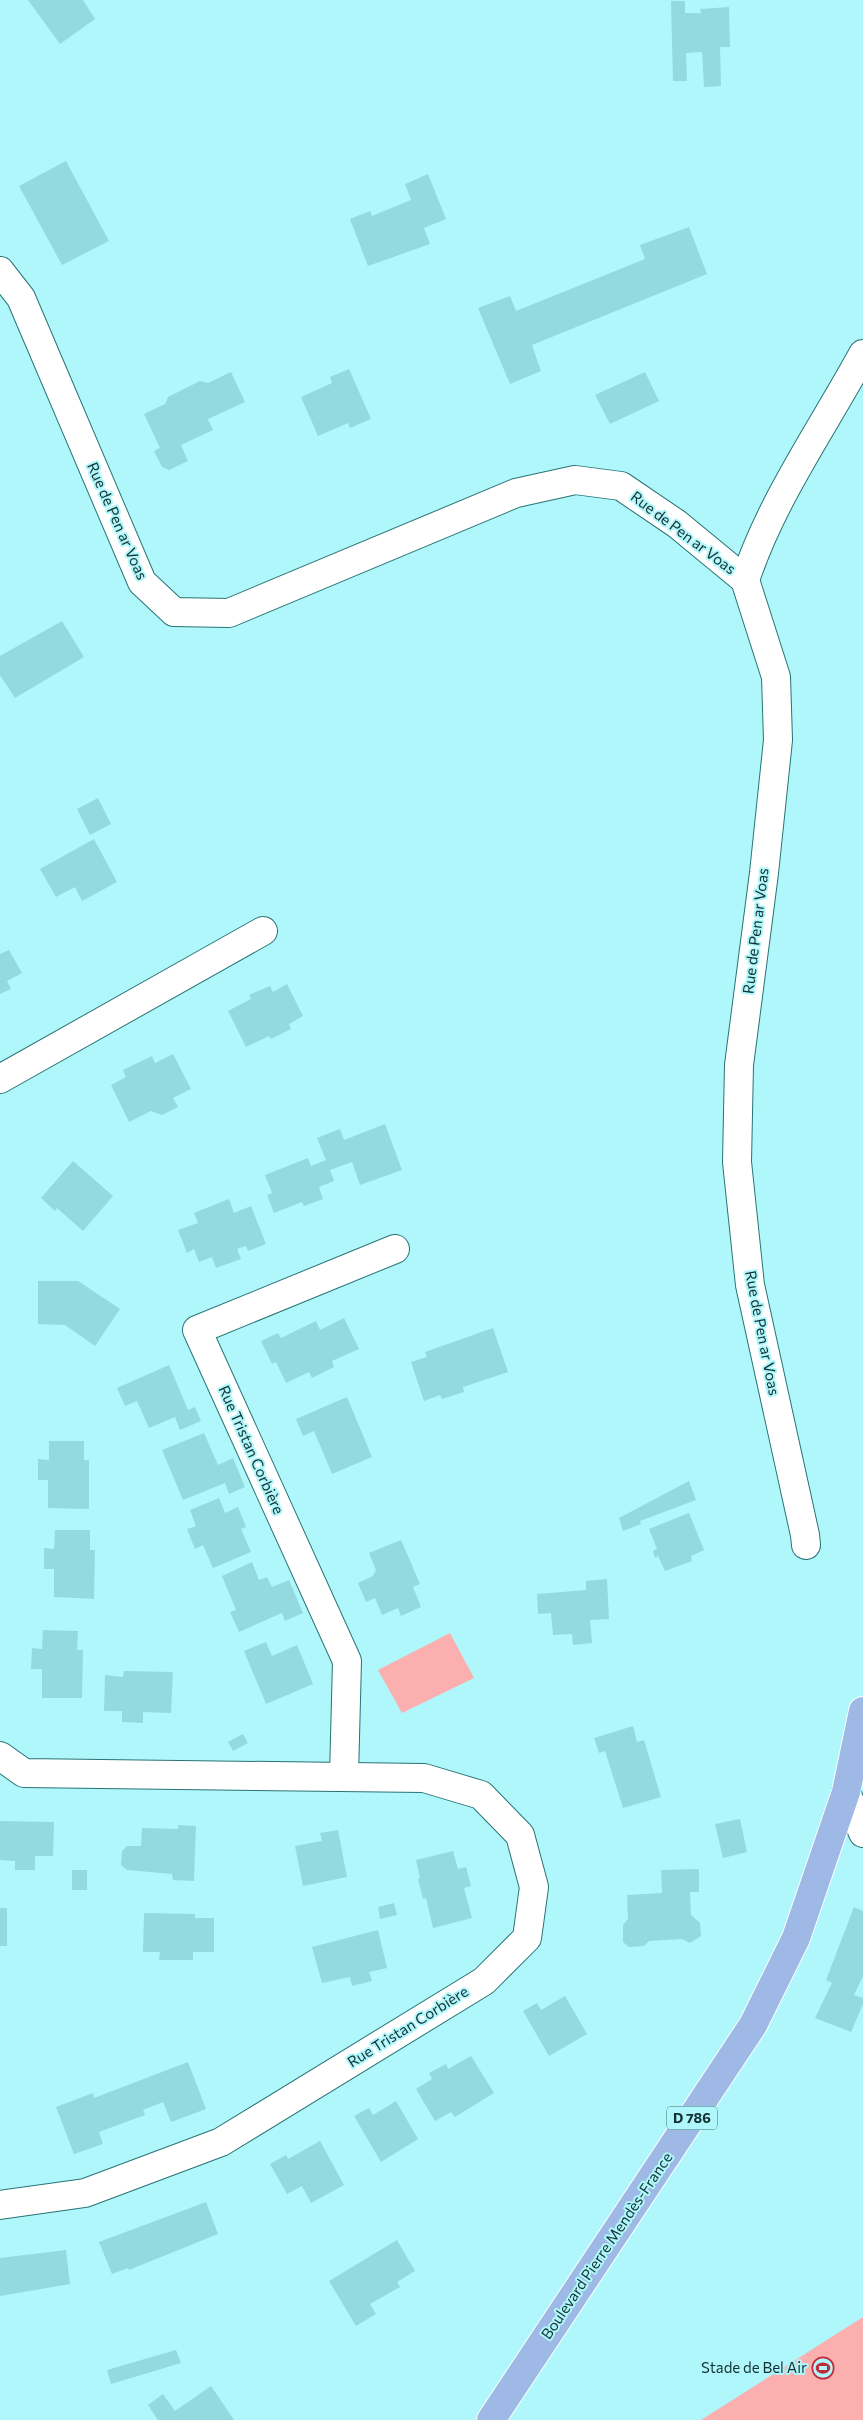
<svg xmlns="http://www.w3.org/2000/svg" width="863" height="2420" font-family="Commissioner,sans-serif">
  <style>
    .green { fill: #fbb0af }
    .building { fill: #92dadd }
    .lines { fill: none; stroke-linecap: round; stroke-linejoin: round }
    .street-casing { stroke: #297376; stroke-width: 30 }
    .primary-casing { stroke: #fff; stroke-width: 30 }
    .street { stroke: #fff; stroke-width: 28 }
    .primary { stroke: #9eb9e5; stroke-width: 28 }
    .labels { text-anchor: middle; stroke-width: 4; stroke-linejoin: round; paint-order: stroke }
    .shield { fill: #aff7fb; stroke: #426d70; stroke-width: 1 }
    .shield-label { font-size: 14px; font-weight: bold; fill: #143234 }
    .street-label { font-size: 15px; fill: #143234; stroke: #aff7fb }
    .poi-label { font-size: 15px; fill: #143234; stroke: #aff7fb; text-anchor: end }
  </style>
  <rect width="100%" height="100%" fill="#aff7fb"/>
  <g class="green">
    <polygon points="450,1633 474,1678 402,1713 378,1670"/>
    <polygon points="863,2317 863,2420 701,2420"/>
  </g>
  <g class="building">
    <polygon points="28,0 83,0 95,19 60,44"/>
    <polygon points="671,1 685,1 685,13 701,13 700,9 729,7 730,47 720,47 721,86 704,87 702,52 686,53 687,81 673,81"/>
    <polygon points="66,161 109,241 62,265 19,186"/>
    <polygon points="428,174 446,219 424,228 430,244 368,266 350,219 370,211 372,216 411,200 405,184"/>
    <polygon points="689,227 707,274 532,345 541,371 510,384 478,308 510,296 516,311 645,259 640,245"/>
    <polygon points="349,369 371,419 350,428 348,423 318,436 301,397 332,383 330,377"/>
    <polygon points="231,372 245,402 208,419 213,430 181,445 188,461 169,470 162,467 154,451 160,448 144,414 165,404 168,397 200,381 208,383"/>
    <polygon points="645,372 659,401 610,424 595,395"/>
    <polygon points="62,621 84,657 15,698 0,675 0,656"/>
    <polygon points="98,798 111,824 90,835 77,809"/>
    <polygon points="94,839 117,882 82,901 75,887 56,897 40,869"/>
    <polygon points="9,950 22,973 7,981 11,989 0,994 0,954"/>
    <polygon points="287,984 303,1016 289,1024 291,1029 271,1039 269,1036 246,1047 228,1011 251,999 249,995 270,986 273,992"/>
    <polygon points="173,1054 191,1089 173,1098 178,1107 162,1115 151,1111 129,1122 111,1085 126,1077 123,1070 152,1056 155,1063"/>
    <polygon points="385,1124 402,1170 360,1185 352,1162 330,1170 334,1181 319,1187 323,1199 304,1206 302,1202 274,1213 267,1195 272,1193 265,1175 308,1158 311,1166 326,1160 317,1138 340,1129 344,1140"/>
    <polygon points="73,1161 113,1196 83,1231 57,1208 55,1211 41,1198"/>
    <polygon points="229,1199 234,1213 251,1206 266,1244 248,1251 246,1246 237,1249 241,1259 216,1268 212,1257 199,1262 194,1249 187,1253 178,1230 198,1223 194,1213"/>
    <polygon points="38,1281 78,1281 120,1309 95,1346 65,1325 38,1324"/>
    <polygon points="344,1318 359,1349 332,1361 334,1367 312,1378 309,1372 286,1383 276,1362 272,1364 261,1341 278,1333 281,1338 316,1321 320,1330"/>
    <polygon points="493,1328 508,1372 463,1387 464,1392 442,1399 440,1395 424,1401 411,1362 427,1357 425,1352"/>
    <polygon points="169,1365 188,1410 195,1407 201,1421 180,1430 175,1417 149,1428 137,1401 125,1406 117,1388"/>
    <polygon points="347,1397 372,1457 332,1474 314,1431 303,1436 296,1419"/>
    <polygon points="204,1433 218,1465 233,1458 245,1487 229,1494 225,1483 183,1500 162,1450"/>
    <polygon points="49,1441 84,1441 84,1460 89,1460 89,1509 48,1508 48,1480 38,1480 38,1459 49,1460"/>
    <polygon points="689,1481 696,1500 640,1521 641,1524 623,1531 619,1518"/>
    <polygon points="219,1498 225,1513 238,1507 246,1527 241,1529 251,1552 213,1568 203,1545 195,1549 187,1529 196,1526 190,1510"/>
    <polygon points="689,1513 704,1550 691,1556 692,1561 665,1571 658,1556 655,1558 653,1551 657,1549 649,1529"/>
    <polygon points="55,1530 90,1530 90,1550 95,1550 94,1599 54,1597 54,1569 44,1569 44,1548 54,1549"/>
    <polygon points="401,1540 420,1584 413,1587 421,1607 401,1616 398,1608 382,1615 375,1598 366,1602 358,1583 373,1576 376,1570 369,1553"/>
    <polygon points="252,1562 259,1580 267,1577 272,1587 289,1580 303,1613 285,1621 282,1613 239,1632 230,1612 236,1610 222,1576"/>
    <polygon points="607,1579 609,1619 590,1620 592,1643 573,1645 572,1634 553,1635 551,1613 538,1614 537,1594 586,1590 586,1581"/>
    <polygon points="43,1630 78,1631 77,1650 83,1650 82,1698 42,1698 42,1669 31,1669 32,1648 42,1649"/>
    <polygon points="266,1642 272,1656 297,1645 313,1684 266,1704 244,1651"/>
    <polygon points="124,1671 173,1672 171,1713 143,1712 143,1723 122,1722 122,1711 104,1711 105,1675 123,1677"/>
    <polygon points="633,1726 637,1742 644,1740 661,1797 623,1808 605,1751 599,1753 594,1738"/>
    <polygon points="243,1734 248,1743 233,1751 228,1742"/>
    <polygon points="740,1819 747,1852 723,1858 715,1824"/>
    <polygon points="0,1821 54,1822 53,1856 35,1856 35,1870 15,1870 15,1861 0,1860"/>
    <polygon points="178,1825 196,1826 194,1881 173,1880 172,1874 127,1870 121,1865 122,1851 127,1846 141,1846 142,1828 178,1829"/>
    <polygon points="338,1830 347,1877 303,1886 295,1846 322,1841 320,1833"/>
    <polygon points="453,1851 458,1869 466,1867 471,1886 464,1888 472,1918 433,1928 426,1898 423,1899 418,1879 420,1878 416,1860"/>
    <polygon points="699,1869 699,1892 690,1892 691,1915 700,1923 701,1936 690,1943 682,1939 649,1941 644,1946 629,1947 623,1942 623,1925 628,1919 627,1895 662,1893 661,1870"/>
    <rect x="72" y="1870" width="15" height="20"/>
    <polygon points="394,1903 397,1915 380,1919 378,1907"/>
    <polygon points="854,1907 863,1911 863,1976 854,1995 863,1998 863,2004 851,2032 815,2018 832,1983 826,1980"/>
    <rect x="0" y="1908" width="7" height="38"/>
    <polygon points="144,1913 195,1914 195,1918 214,1918 214,1952 193,1952 193,1960 159,1960 160,1952 143,1952"/>
    <polygon points="378,1930 387,1968 369,1972 372,1981 352,1986 350,1977 322,1983 312,1947"/>
    <polygon points="565,1996 587,2034 549,2056 523,2011 537,2003 541,2010"/>
    <polygon points="471,2056 494,2093 455,2117 451,2112 435,2121 416,2089 432,2079 429,2073 446,2064 448,2069"/>
    <polygon points="188,2062 206,2109 171,2122 163,2102 143,2110 145,2115 99,2132 103,2144 74,2154 56,2107 93,2093 94,2098"/>
    <polygon points="396,2101 418,2139 381,2162 354,2116 369,2108 373,2115"/>
    <polygon points="320,2141 344,2185 311,2203 302,2186 287,2194 270,2164 286,2155 288,2159"/>
    <polygon points="206,2202 218,2234 129,2270 128,2268 112,2274 99,2242"/>
    <polygon points="397,2240 415,2271 397,2282 400,2287 370,2304 376,2314 356,2326 329,2281"/>
    <polygon points="66,2250 70,2284 0,2296 0,2258"/>
    <polygon points="176,2350 181,2363 111,2384 107,2370"/>
    <polygon points="211,2386 234,2420 158,2420 148,2405 163,2394 175,2411"/>
  </g>
  <g class="lines">
    <g class="street-casing">
      <g id="street">
        <polyline points="0,271 21,298 142,582 174,612 229,613 516,493 575,480 621,486 677,524 745,580 776,677 778,740 764,873 739,1065 737,1162 750,1285 805,1535 806,1545"/>
        <path d="M 745,580 C 772,499 822,429 863,354"/>
        <polyline points="0,1079 263,931"/>
        <polyline points="0,1756 24,1773 424,1778 481,1795 520,1835 534,1887 527,1938 484,1981 221,2142 85,2193 0,2205"/>
        <polyline points="344,1776 347,1661 197,1330 395,1249"/>
        <polyline points="846,1792 863,1833"/>
      </g>
    </g>
    <g class="primary-casing">
      <polyline id="primary" points="491,2420 753,2025 796,1938 846,1792 863,1711"/>
    </g>
    <use href="#street" class="street"/>
    <use href="#primary" class="primary"/>
  </g>
  <defs>
    <g id="stadium-ring" transform="scale(1.125)"><circle r="9.5" fill="#aff7fb" stroke="#bd2c3e" stroke-width="1.5"/><path d="M0-5a6.5 5 0 1 0 0 10a6.5 5 0 1 0 0-10ZM-3.5-1.8h7v3.6h-7Z" fill="#bd2c3e"/></g>
  </defs>
  <g fill-rule="evenodd">
    <use href="#stadium-ring" x="823" y="2368"/>
  </g>
  <g class="labels">
    <rect class="shield" x="667" y="2106.5" width="50" height="23" rx="4"/>
    <g class="shield-label">
      <text x="692" y="2123">D 786</text>
    </g>
    <g class="street-label">
      <text transform="translate(117 521) rotate(66)" y="5">Rue de Pen ar Voas</text>
      <text transform="translate(683 533) rotate(37)" y="5">Rue de Pen ar Voas</text>
      <text transform="translate(756 931) rotate(-83)" y="5">Rue de Pen ar Voas</text>
      <text transform="translate(762 1333) rotate(79)" y="5">Rue de Pen ar Voas</text>
      <text transform="translate(251 1450) rotate(66)" y="5">Rue Tristan Corbière</text>
      <text transform="translate(408 2027) rotate(-32)" y="5">Rue Tristan Corbière</text>
      <text transform="translate(607 2246) rotate(-56)" y="5">Boulevard Pierre Mendès-France</text>
    </g>
    <g class="poi-label">
      <text x="807" y="2373">Stade de Bel Air</text>
    </g>
  </g>
</svg>
